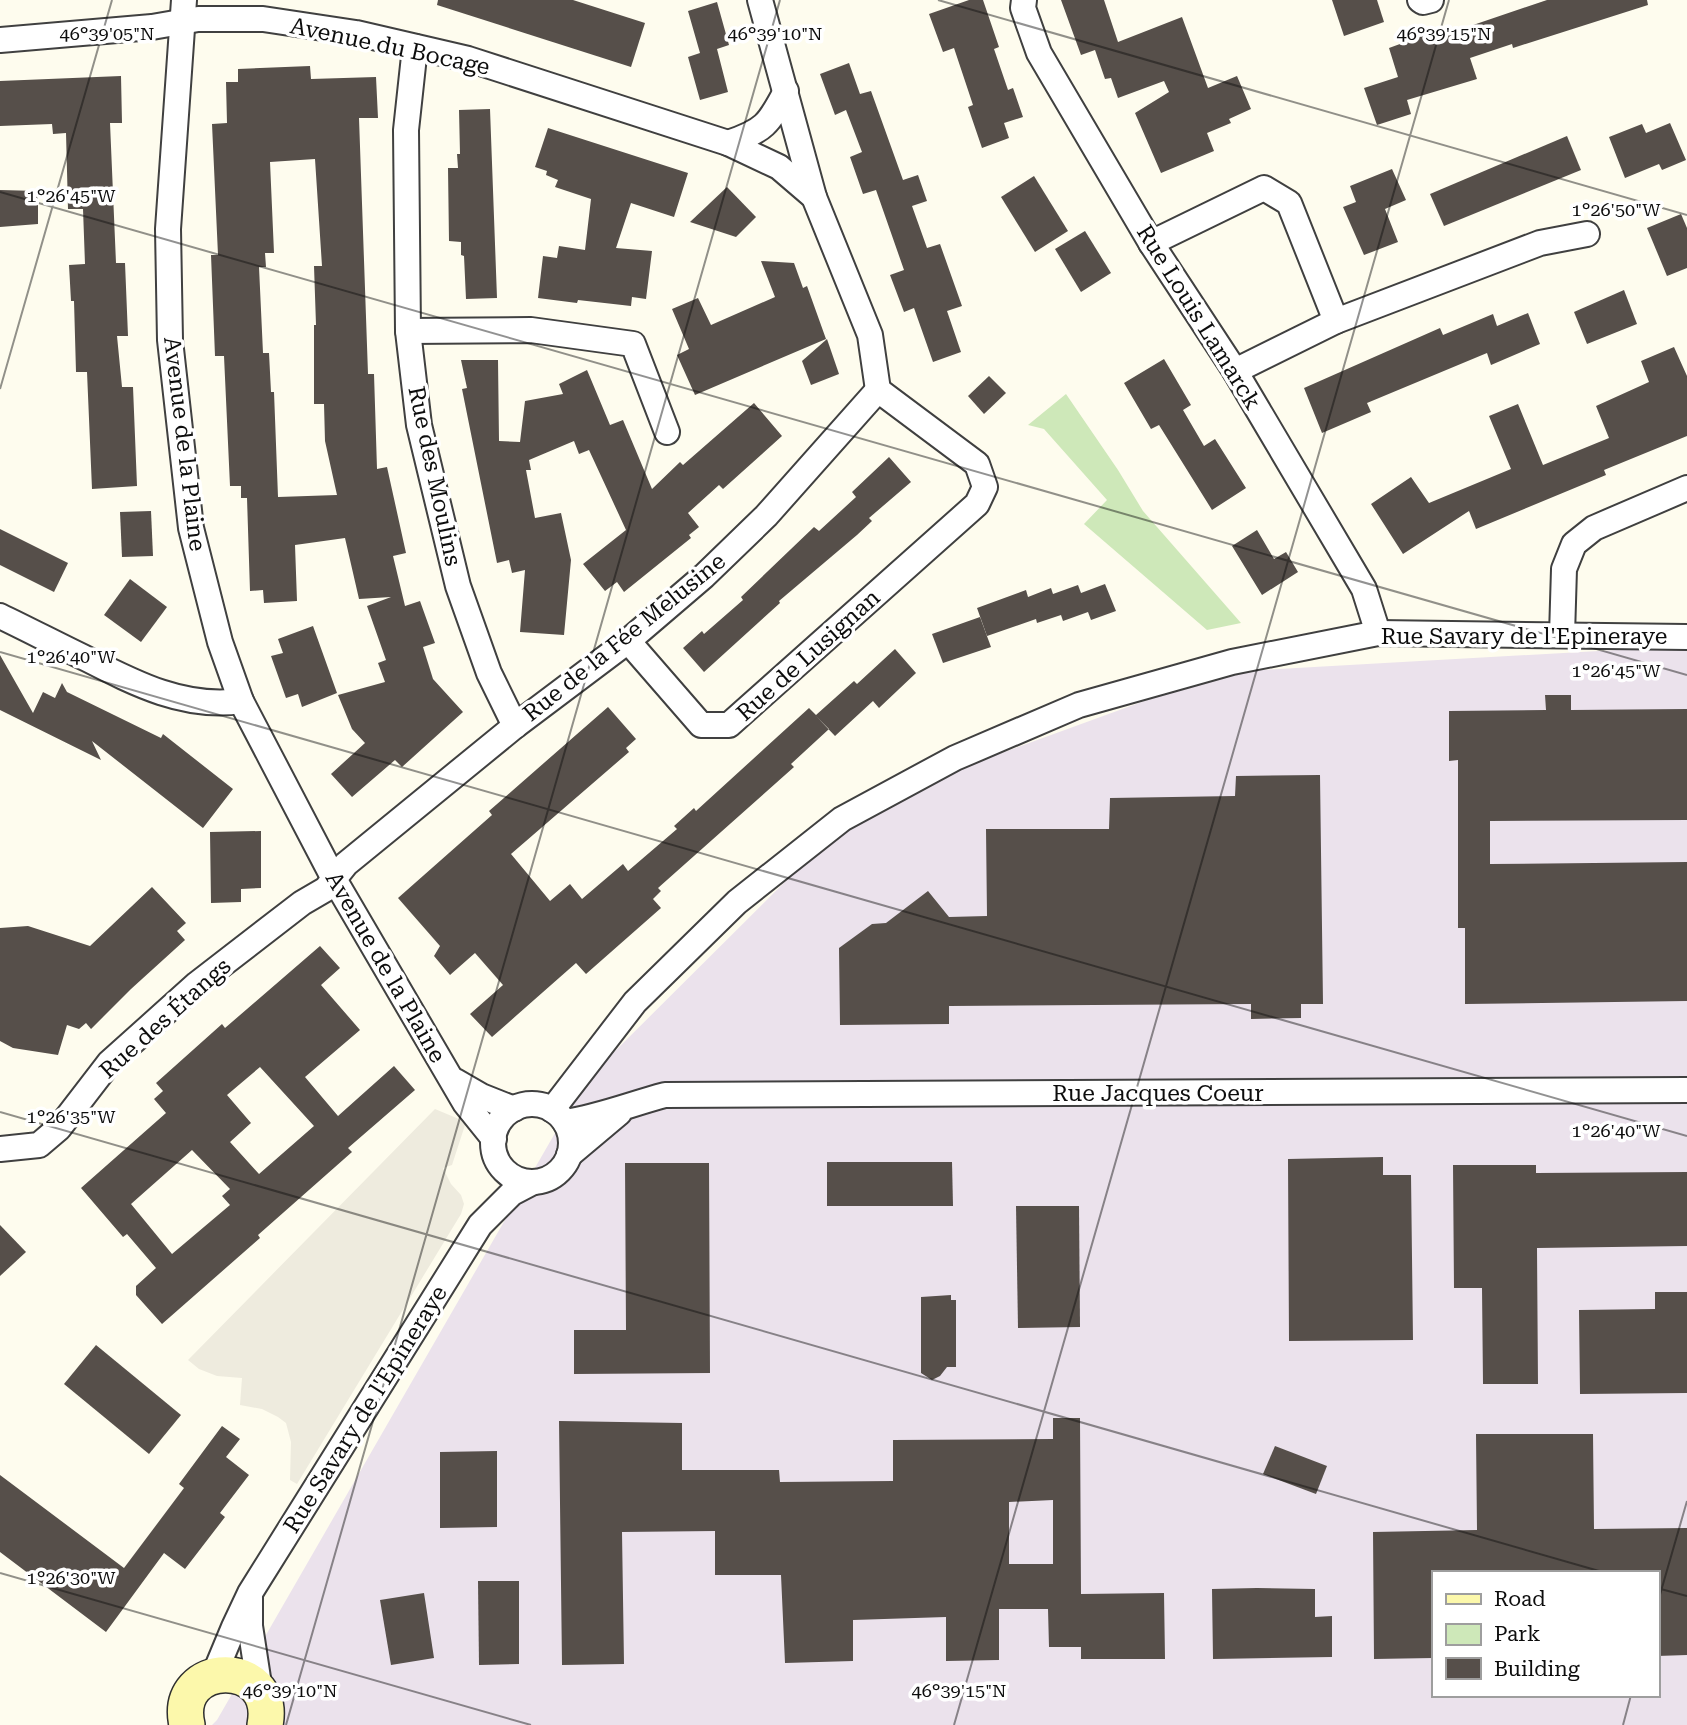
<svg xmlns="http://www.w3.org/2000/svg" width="1687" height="1725" font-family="'Roboto Serif',serif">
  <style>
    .industrial { fill: #ebe2ec; fill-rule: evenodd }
    .green { fill: #cee8b9 }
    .plaza { fill: #eeebde }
    .building { fill: #564f4a; fill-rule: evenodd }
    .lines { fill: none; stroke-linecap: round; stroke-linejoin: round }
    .street-casing { stroke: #404040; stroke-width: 28 }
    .secondary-casing { stroke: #2f2f2f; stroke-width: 38 }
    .street { stroke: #fff; stroke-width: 24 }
    .secondary { stroke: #fcf8ab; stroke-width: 35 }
    .ticks { fill: none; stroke: #0d0d0d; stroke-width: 2; stroke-opacity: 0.45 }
    .labels { text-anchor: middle; stroke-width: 7; stroke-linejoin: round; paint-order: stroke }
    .street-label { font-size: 23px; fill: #0d0d0d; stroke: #fff }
    .ticks-label { font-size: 18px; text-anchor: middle; fill: #0d0d0d; stroke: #fff; stroke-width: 7; stroke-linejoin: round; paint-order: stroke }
  </style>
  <rect width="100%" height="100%" fill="#fefcee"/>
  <path class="industrial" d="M 1687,646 L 1687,1725 L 212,1725 L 217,1720 L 585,1081 L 864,803 L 1224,672 ZM 1433,1573 L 1657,1573 L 1657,1695 L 1433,1695 Z"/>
  <polygon class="green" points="1066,394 1118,470 1143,511 1241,623 1207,630 1084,524 1107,500 1044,429 1028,425"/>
  <polygon class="plaza" points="435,1109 466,1122 452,1165 443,1168 451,1184 461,1195 464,1204 461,1214 297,1484 290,1480 291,1442 286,1423 278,1417 262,1409 240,1405 242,1378 217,1376 199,1369 188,1360"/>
  <g class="building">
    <polygon points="438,0 573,0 645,23 631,67 437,5"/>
    <polygon points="969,0 983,0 999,47 994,49 1008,90 1013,88 1023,117 1004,123 1009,138 982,148 968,107 973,105 954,48 943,52 929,14"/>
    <polygon points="1061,0 1104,0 1118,42 1182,17 1208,88 1237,76 1251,109 1229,119 1231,123 1207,133 1214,151 1161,173 1135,113 1169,92 1164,81 1118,98 1111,78 1105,79 1095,50 1081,55"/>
    <polygon points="1332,0 1377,0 1384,22 1344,36"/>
    <polygon points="1547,0 1647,0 1648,5 1513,48 1512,44 1470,58 1477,79 1407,100 1411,114 1377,125 1364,88 1398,77 1389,48 1430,33 1432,39"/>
    <polygon points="717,2 729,45 717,49 728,92 700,100 688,57 700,53 688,11"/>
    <polygon points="849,63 860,94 871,91 903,180 918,175 927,201 912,206 927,248 940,244 962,306 947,311 961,352 933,362 914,308 904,312 890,275 904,270 876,190 863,194 850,157 862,152 846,110 835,115 820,74"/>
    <path d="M 310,66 L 311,79 L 376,77 L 378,118 L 359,118 L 368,374 L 374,374 L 377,469 L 387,467 L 406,553 L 393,556 L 405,606 L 420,601 L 435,643 L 423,647 L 433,679 L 463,712 L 402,767 L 395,760 L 352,797 L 331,774 L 365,743 L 352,729 L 338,695 L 385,682 L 378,663 L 386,660 L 367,606 L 391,597 L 359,599 L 345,538 L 295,545 L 297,601 L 264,603 L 263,590 L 250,591 L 247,498 L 241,498 L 241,486 L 230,486 L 224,356 L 215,356 L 211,255 L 218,255 L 212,124 L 227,123 L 226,82 L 238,82 L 238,69 ZM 315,159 L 322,266 L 314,266 L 316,325 L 314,325 L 314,404 L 324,404 L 325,441 L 337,495 L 278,497 L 274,392 L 271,392 L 269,353 L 263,353 L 259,267 L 266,267 L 265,253 L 274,253 L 270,162 Z"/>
    <polygon points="121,76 122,123 110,123 116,263 125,263 128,336 117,336 122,387 133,387 137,486 92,489 87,372 76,372 74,301 71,301 69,265 85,264 83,209 68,209 66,133 53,134 52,124 0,126 0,81"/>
    <polygon points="490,109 497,298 466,299 464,256 461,255 461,242 449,241 448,168 458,168 457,154 460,154 459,110"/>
    <polygon points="1670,123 1686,160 1662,170 1659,164 1625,178 1609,137 1642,124 1646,133"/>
    <polygon points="548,128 688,173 674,217 631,203 616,248 652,251 646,299 632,297 631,306 578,300 577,303 538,298 543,256 557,258 559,246 585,250 591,199 555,187 558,180 546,175 547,171 535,167"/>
    <polygon points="1567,136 1581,170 1444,226 1430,194"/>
    <polygon points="1392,169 1406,200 1385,209 1398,242 1364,255 1343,207 1356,202 1350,186"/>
    <polygon points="1034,176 1068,231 1035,252 1001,197"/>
    <polygon points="727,187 756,217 736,237 690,222"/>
    <polygon points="0,190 38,191 38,224 0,227"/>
    <polygon points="1681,214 1687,228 1687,268 1667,276 1647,228"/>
    <polygon points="1085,231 1111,273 1081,292 1055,249"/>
    <polygon points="761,261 794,263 803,288 807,286 826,339 695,395 677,355 689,349 672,309 698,298 711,325 775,297"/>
    <polygon points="1624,290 1637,324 1587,344 1574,312"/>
    <polygon points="1528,313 1540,344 1491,365 1487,353 1367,403 1371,412 1322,433 1304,388 1440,328 1443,335 1493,314 1497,326"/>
    <polygon points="827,339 839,374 811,385 802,361"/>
    <polygon points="1674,347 1687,376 1687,436 1604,470 1606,475 1476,529 1469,511 1403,554 1371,504 1411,477 1429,503 1511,469 1489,416 1518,404 1543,465 1609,438 1596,406 1649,382 1641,361"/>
    <polygon points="1164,359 1191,405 1183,410 1204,446 1215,439 1246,488 1212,510 1159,425 1151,429 1124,383"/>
    <polygon points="461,360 498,360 499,441 520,442 525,401 563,394 559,384 587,370 610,425 623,420 652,489 680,462 683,465 754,403 782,436 723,489 719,485 688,513 699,527 689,535 691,538 624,592 617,582 605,591 583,564 626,530 589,450 579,454 574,441 529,460 531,470 526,470 535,518 561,513 571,560 564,635 520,632 525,570 512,573 509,560 497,563 462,389 467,388"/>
    <polygon points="989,376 1006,393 984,414 968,396"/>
    <polygon points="889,457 911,482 869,518 872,521 857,535 779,601 780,603 704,672 683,648 702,631 704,634 743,600 741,597 814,527 819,531 856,497 852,492"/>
    <polygon points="151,511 153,556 122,557 120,512"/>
    <polygon points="0,529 68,563 54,592 0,565"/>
    <polygon points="1257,530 1274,559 1286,552 1298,572 1262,595 1232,546"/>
    <polygon points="130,579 167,607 141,642 104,615"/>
    <polygon points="1105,584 1116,611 1091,620 1088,612 1063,621 1061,615 1037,623 1036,619 987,636 977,608 1026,590 1028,597 1051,588 1053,594 1078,585 1081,593"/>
    <polygon points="980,617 991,647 943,663 932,634"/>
    <polygon points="313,626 337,693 302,707 298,694 286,698 271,656 283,653 278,639"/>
    <polygon points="895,649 916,673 879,708 873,701 835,736 816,716 829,729 791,764 794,767 658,888 661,891 653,899 661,908 586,974 576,963 492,1037 470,1014 503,985 475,953 450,975 434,956 440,946 398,898 492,815 489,811 608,707 636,739 626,748 629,752 511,854 550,901 570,884 582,899 623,864 628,871 677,829 674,826 694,808 696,811 809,708 816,715 854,681 857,684"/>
    <polygon points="0,655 33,713 43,692 55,698 62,683 67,692 161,738 163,734 233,789 203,828 92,741 101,760 0,710"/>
    <polygon points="1545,695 1571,695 1571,710 1687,709 1687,820 1490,821 1490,864 1687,862 1687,1001 1465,1004 1465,928 1458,928 1458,760 1449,761 1449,711 1546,710"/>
    <polygon points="1320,775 1323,1004 1301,1004 1301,1018 1251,1019 1251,1004 949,1006 949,1024 840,1025 839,948 872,924 886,923 928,891 949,917 987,916 986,829 1109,829 1110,798 1235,796 1236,776"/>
    <polygon points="261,831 261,888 241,889 241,902 211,903 210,832"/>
    <polygon points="152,887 186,923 177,931 185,940 131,989 91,1029 86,1023 79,1029 67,1025 58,1055 13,1048 0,1041 0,928 28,926 90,946"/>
    <path d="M 320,946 L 340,968 L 321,985 L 360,1030 L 305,1077 L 338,1116 L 394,1066 L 415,1090 L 348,1148 L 352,1152 L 258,1235 L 260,1238 L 162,1324 L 136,1295 L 136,1286 L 156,1268 L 127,1234 L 123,1237 L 81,1188 L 166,1113 L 154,1099 L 163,1091 L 156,1083 L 222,1024 L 225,1028 ZM 260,1067 L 314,1126 L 259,1174 L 230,1142 L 251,1123 L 227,1095 ZM 192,1150 L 230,1189 L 222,1196 L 230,1205 L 172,1254 L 131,1204 Z"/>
    <polygon points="1383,1157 1383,1175 1411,1175 1413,1340 1289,1341 1288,1159"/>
    <polygon points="827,1162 952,1162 953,1206 827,1206"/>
    <polygon points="625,1163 709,1163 710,1373 574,1374 574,1330 626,1330"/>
    <polygon points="1453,1165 1536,1165 1536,1173 1687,1172 1687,1246 1537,1248 1538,1384 1483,1384 1482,1288 1454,1288"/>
    <polygon points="1016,1206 1079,1206 1080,1327 1018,1328"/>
    <polygon points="0,1225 26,1252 0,1276"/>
    <polygon points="1655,1292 1687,1292 1687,1393 1580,1394 1579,1310 1655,1309"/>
    <polygon points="951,1295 951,1300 956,1300 956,1367 947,1367 940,1376 932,1380 921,1373 921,1297"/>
    <polygon points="96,1345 181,1415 149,1454 64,1384"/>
    <path d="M 1053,1418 L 1080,1418 L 1081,1594 L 1164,1593 L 1165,1659 L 1081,1659 L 1081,1647 L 1049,1647 L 1048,1609 L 999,1609 L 999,1660 L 946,1661 L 946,1617 L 853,1620 L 853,1661 L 785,1663 L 781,1575 L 715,1575 L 715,1531 L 622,1532 L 624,1664 L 562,1665 L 559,1421 L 682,1423 L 682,1470 L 779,1470 L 780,1482 L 893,1481 L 893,1440 L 1053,1439 ZM 1053,1500 L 1053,1564 L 1009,1564 L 1009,1502 Z"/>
    <polygon points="222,1426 240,1439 226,1457 249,1475 220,1513 225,1517 185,1569 164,1553 106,1632 0,1552 0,1475 124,1568 184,1488 179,1484"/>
    <polygon points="1476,1434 1593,1434 1594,1529 1687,1528 1687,1655 1657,1656 1657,1573 1433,1573 1433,1658 1374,1659 1373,1532 1477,1530"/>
    <polygon points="1275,1446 1327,1466 1316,1494 1263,1474"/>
    <polygon points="497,1451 497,1527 440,1528 440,1452"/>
    <polygon points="478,1581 519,1581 519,1664 479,1665"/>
    <polygon points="1257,1588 1315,1589 1315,1617 1332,1616 1332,1657 1213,1659 1212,1589"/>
    <polygon points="424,1593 434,1658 391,1665 380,1600"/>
  </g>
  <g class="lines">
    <g class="street-casing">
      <g id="street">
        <polyline points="184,0 168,229 170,340 191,528 220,642 241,701 334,879 465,1103 494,1139"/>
        <polyline points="760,0 814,197"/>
        <polyline points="1024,0 1023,8 1039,53 1151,243 1235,371 1364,589 1378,633"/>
        <polyline points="1420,0 1423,2 1431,0"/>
        <polyline points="0,40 152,27 198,19 263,19 356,33 468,59 728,143"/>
        <polyline points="415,47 406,130 408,331 419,425 458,586 489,673 515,726"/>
        <path d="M 786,91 C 769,124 764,131 728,143 L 779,167 L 814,197 L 870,335 L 878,390"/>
        <polyline points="1151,243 1264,188 1289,203 1336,321 1235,371"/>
        <polyline points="1336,321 1540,243 1587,234"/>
        <polyline points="408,331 531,330 633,344 667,432"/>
        <path d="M 0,616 C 29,630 58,645 87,659 C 136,684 185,709 241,701"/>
        <polyline points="1562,635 1564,569 1574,544 1594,528 1687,488"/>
        <polyline points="455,1081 481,1096 514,1109"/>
        <circle cx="532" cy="1143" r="39"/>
        <polyline points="552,1110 635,1002 737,902 842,819 955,758 1079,705 1232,662 1378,633 1687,637"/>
        <path d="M 565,1122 C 599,1117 631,1104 665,1095 L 1687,1090"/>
        <polyline points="0,1149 39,1145 59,1128 109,1063 197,984 302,903 326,889 346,864 515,726 628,641 704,576 766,516 878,390 977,464 985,487 977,504 729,725 701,725 628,641"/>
        <polyline points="569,1155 619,1113"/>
        <polyline points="250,1598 250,1626 260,1691"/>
        <polyline points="214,1675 234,1627 250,1593 480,1225 512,1193 533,1182"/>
      </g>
    </g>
    <g class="secondary-casing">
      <path id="secondary" d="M 187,1725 C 172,1659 278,1657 265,1725"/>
    </g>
    <use href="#street" class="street"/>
    <use href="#secondary" class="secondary"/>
  </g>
  <path class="ticks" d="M 938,0 L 1687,215M 0,192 L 1687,675M 0,389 L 112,0M 0,652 L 1687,1136M 0,1112 L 1606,1573M 0,1573 L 531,1725M 1657,1588 L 1687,1596M 1657,1605 L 1687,1501M 286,1725 L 780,0M 954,1725 L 1449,0M 1623,1725 L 1631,1695"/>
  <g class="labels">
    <g class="street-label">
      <text transform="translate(390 46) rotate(12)" y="8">Avenue du Bocage</text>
      <text transform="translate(1199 317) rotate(58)" y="8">Rue Louis Lamarck</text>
      <text transform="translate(185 444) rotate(83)" y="8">Avenue de la Plaine</text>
      <text transform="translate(435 476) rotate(78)" y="8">Rue des Moulins</text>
      <text x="1524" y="644">Rue Savary de l'Epineraye</text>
      <text transform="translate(624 637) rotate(-39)" y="8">Rue de la Fée Melusine</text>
      <text transform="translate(808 655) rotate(-42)" y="8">Rue de Lusignan</text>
      <text transform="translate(386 967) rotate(60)" y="8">Avenue de la Plaine</text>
      <text transform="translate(165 1018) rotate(-42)" y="8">Rue des Étangs</text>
      <text x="1158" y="1101">Rue Jacques Coeur</text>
      <text transform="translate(365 1409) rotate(-58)" y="8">Rue Savary de l'Epineraye</text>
    </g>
  </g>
  <g class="ticks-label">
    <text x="107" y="40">46°39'05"N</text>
    <text x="775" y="40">46°39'10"N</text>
    <text x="1444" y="40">46°39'15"N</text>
    <text x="71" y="202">1°26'45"W</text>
    <text x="1616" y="216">1°26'50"W</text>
    <text x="71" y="663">1°26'40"W</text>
    <text x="1616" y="677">1°26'45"W</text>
    <text x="71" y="1123">1°26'35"W</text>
    <text x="1616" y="1137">1°26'40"W</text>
    <text x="71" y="1584">1°26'30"W</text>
    <text x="290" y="1697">46°39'10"N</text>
    <text x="959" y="1697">46°39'15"N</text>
  </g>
  <rect x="1432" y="1571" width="228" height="126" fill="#ffffff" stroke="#9e9e9e" stroke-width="2"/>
  <rect x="1446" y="1594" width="35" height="10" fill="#fcf8ab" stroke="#9e9e9e" stroke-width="2"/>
  <text x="1494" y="1606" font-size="21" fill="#0d0d0d">Road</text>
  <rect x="1446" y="1624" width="35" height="21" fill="#cee8b9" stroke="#9e9e9e" stroke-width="2"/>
  <text x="1494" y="1641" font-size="21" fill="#0d0d0d">Park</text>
  <rect x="1446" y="1658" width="35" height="21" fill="#564f4a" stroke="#9e9e9e" stroke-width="2"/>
  <text x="1494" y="1676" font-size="21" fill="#0d0d0d">Building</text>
</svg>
